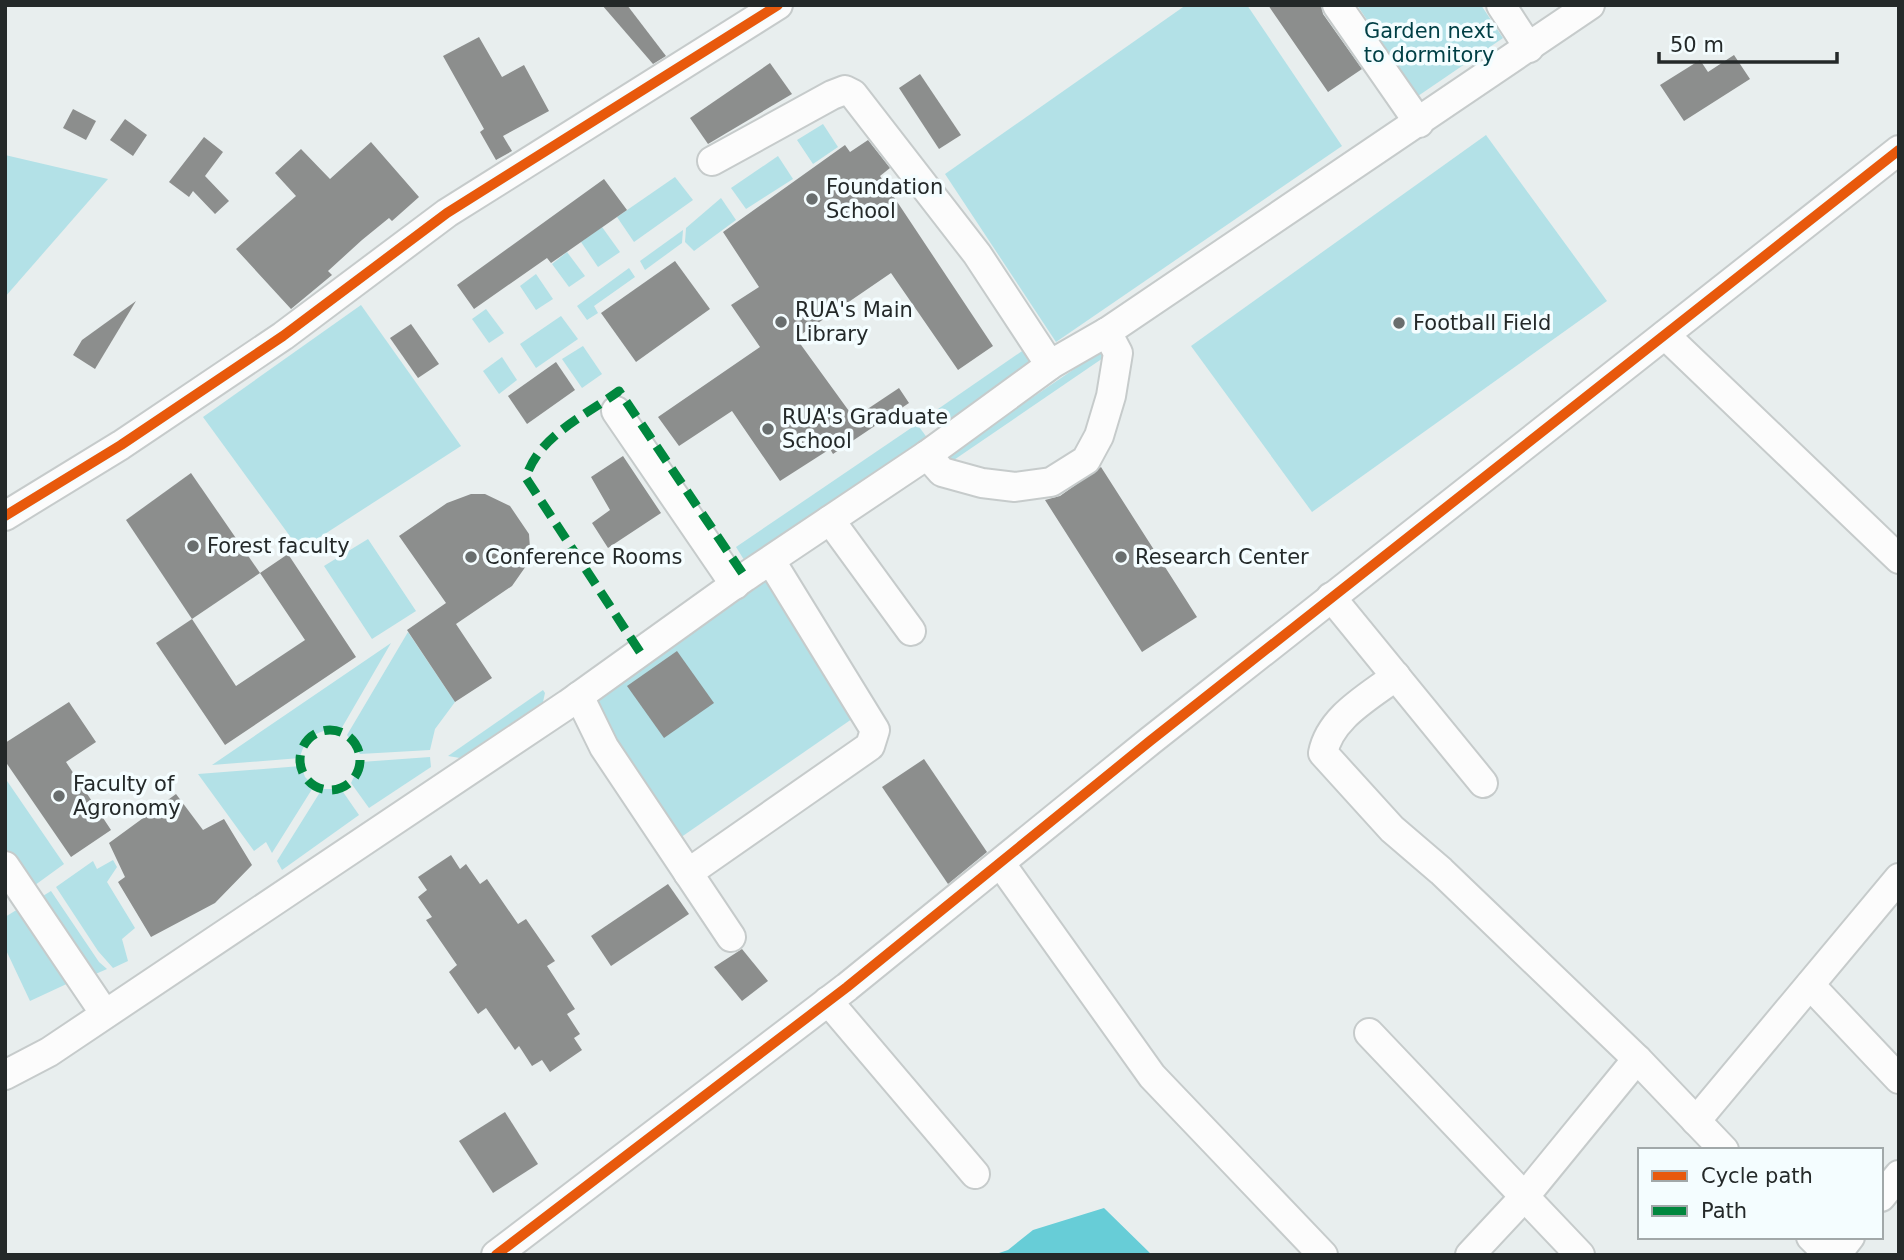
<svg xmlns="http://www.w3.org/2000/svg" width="1904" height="1260" font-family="'DejaVu Sans',sans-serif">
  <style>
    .green { fill: #b3e1e7 }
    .water { fill: #67cdd7 }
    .building { fill: #8c8e8d }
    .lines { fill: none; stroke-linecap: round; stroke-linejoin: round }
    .minor-casing { stroke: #c6cbcb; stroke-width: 32 }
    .minor { stroke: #fcfcfc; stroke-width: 28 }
    .quiet { stroke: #00873e; stroke-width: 9; stroke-dasharray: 18 9; stroke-linecap: butt }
    .cycleway-casing { stroke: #f4fdff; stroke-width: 15 }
    .cycleway { stroke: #e8590c; stroke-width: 10 }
    .poi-dot { fill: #696e6e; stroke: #f4fdff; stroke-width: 2.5 }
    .labels { text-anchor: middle; stroke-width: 7; stroke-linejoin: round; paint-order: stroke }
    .park-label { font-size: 21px; fill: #003f45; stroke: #f4fdff }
    .poi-label { font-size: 21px; fill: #242929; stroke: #f4fdff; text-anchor: start }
  </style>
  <rect width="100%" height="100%" fill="#e8eeee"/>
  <g class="green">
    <polygon points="1186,5 1247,5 1342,146 1056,342 945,174"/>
    <polygon points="1357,5 1481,5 1503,38 1418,96"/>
    <polygon points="823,124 838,147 813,164 797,140"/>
    <polygon points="1486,135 1607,301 1312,512 1191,346"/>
    <polygon points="5,155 108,179 5,297"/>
    <polygon points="778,156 793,179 746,209 731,188"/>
    <polygon points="675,177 693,200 634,242 617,217"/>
    <polygon points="721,198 736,220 694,251 685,242 686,228"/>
    <polygon points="602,227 620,252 598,267 581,242"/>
    <polygon points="683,230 682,243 645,270 640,261"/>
    <polygon points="567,252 585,276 569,287 552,264"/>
    <polygon points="629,268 635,277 594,306 598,313 587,320 577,306"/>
    <polygon points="536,274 553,299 536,310 520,286"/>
    <polygon points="361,305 461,446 300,550 203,417"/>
    <polygon points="486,309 504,333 489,343 472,319"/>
    <polygon points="561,316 578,339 536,368 520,344"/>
    <polygon points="583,346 602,374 582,388 562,359"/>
    <polygon points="1025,349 1036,366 948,423 938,409"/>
    <polygon points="1102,350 1106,356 948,464 944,458"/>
    <polygon points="502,357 517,380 499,394 483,371"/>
    <polygon points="917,424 928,439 746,563 736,547"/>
    <polygon points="368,539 416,611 372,639 324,566"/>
    <polygon points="769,579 862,712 677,840 584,706"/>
    <polygon points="408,632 455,702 435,729 430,750 360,754 347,735"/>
    <path d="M 391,643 L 340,731 C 319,727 304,738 300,758 L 212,765 Z"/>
    <polygon points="543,690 545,693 543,702 460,758 448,756"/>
    <polygon points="430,757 431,767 369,808 351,783 361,762"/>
    <polygon points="301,766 305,777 314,786 272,853 266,842 254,851 198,774"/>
    <polygon points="5,778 64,864 31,888 5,851"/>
    <polygon points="322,789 341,789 359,815 282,870 277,861"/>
    <polygon points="113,860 117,867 107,882 135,928 122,939 128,961 113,968 98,951 56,887 93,861 97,869"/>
    <polygon points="51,891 99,962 107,969 91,976 38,899"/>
    <polygon points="23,906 73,981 30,1001 5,948 5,917"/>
  </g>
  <polygon class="water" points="1104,1208 1152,1255 993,1255 1008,1250 1033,1230"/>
  <g class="building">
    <polygon points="602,5 627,5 666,56 653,64"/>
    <polygon points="1268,5 1321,5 1323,14 1362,69 1328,92"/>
    <polygon points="479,37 502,77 524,65 549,111 503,136 512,151 496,160 480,132 484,129 443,56"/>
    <polygon points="1734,55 1750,79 1684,121 1660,85 1700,60 1708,72"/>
    <polygon points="770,63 792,94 708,144 690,118"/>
    <polygon points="920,74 961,135 939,149 899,88"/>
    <polygon points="73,109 96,121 86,140 63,128"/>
    <polygon points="125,119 147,135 133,156 110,140"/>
    <polygon points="204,137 223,152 205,176 229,201 215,214 193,191 189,197 169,182"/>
    <polygon points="868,140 890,168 880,176 993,346 958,370 891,273 796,338 854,418 899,388 909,403 833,454 830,449 780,481 732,411 679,446 658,417 760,347 731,305 759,287 723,232 845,145 850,152"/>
    <polygon points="371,142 419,197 392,221 389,218 362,240 328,271 332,275 291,309 236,249 296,196 275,173 301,149 330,179"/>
    <polygon points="604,179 627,210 551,263 547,258 474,309 457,285"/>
    <polygon points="675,261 710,309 636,362 601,313"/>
    <polygon points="136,301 95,369 73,355 82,340"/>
    <polygon points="411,324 439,364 418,378 390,338"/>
    <polygon points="556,362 575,390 527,424 508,396"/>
    <polygon points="623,456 661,513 608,548 592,523 610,510 591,477"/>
    <polygon points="1101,467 1197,617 1142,652 1045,500 1060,496"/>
    <polygon points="191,473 260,573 192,619 126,520"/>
    <polygon points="471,494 485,494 510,506 529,534 530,548 526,566 512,586 456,624 492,678 455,702 407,630 446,603 399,536 447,503"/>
    <polygon points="288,554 356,657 225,745 156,643 192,619 236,686 305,640 260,573"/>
    <polygon points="677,651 714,703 664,738 627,686"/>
    <polygon points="69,702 96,742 66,762 111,830 71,857 5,761 5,743"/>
    <polygon points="924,759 987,852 948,884 882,787"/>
    <polygon points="176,794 203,830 224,819 252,865 215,903 151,937 118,882 125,877 109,843"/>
    <polygon points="451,855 460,869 466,864 480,884 487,879 518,924 526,919 555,961 547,966 575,1009 567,1014 580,1034 574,1038 582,1050 550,1072 542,1060 532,1066 519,1046 515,1050 486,1008 478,1014 449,972 457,965 426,920 432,917 418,897 427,890 418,877"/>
    <polygon points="668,884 689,914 611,966 591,936"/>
    <polygon points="742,949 768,981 742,1001 714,967"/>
    <polygon points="505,1112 538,1164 493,1193 459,1141"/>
  </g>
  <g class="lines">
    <g class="minor-casing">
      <g id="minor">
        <polyline points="1337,5 1419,123"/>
        <polyline points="1501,5 1529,48"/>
        <polyline points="712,161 832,95 845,90 853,94 977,254 1050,365"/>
        <polyline points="1665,335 1899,559"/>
        <polyline points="616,411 735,585"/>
        <polyline points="927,455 942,472 982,483 1015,487 1051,482 1086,460 1099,436 1111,396 1118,353 1107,332"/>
        <polyline points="5,516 121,445 283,336 447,213 778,5"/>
        <polyline points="830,520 911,631"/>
        <polyline points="1331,597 1483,783"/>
        <path d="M 1396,676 C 1369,697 1330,717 1323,753 L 1392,829 L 1441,871 L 1637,1059 L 1724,1150"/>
        <polyline points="579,696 604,747 731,937"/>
        <polyline points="1001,864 1152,1076 1323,1255"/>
        <polyline points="5,866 105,1014"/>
        <polyline points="688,873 870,746 875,730 771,561"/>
        <polyline points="1810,985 1899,1079"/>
        <polyline points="828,1001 975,1174"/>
        <polyline points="1369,1033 1580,1255"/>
        <polyline points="5,1075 49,1052 568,704 745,577 927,455 1053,363 1107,332 1590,5"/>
        <polyline points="1696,1121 1899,878"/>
        <polyline points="1881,1197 1899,1175"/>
        <polyline points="1811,1237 1829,1255"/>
        <polyline points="496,1255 847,987 1150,741 1899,150"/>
        <polyline points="1470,1255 1525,1196 1637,1059"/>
        <polyline points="1836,1255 1850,1237"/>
      </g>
    </g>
    <use href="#minor" class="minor"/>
    <g class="quiet">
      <path d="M 640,652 L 526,478 C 537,437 586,415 619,391 L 745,577"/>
      <circle cx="330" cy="760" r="30"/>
    </g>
    <g class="cycleway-casing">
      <g id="cycleway">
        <polyline points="5,516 121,445 283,336 447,213 778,5"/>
        <polyline points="496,1255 847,987 1150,741 1899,150"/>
      </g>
    </g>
    <use href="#cycleway" class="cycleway"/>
  </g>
  <g class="poi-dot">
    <circle cx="812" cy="199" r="7"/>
    <circle cx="781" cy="322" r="7"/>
    <circle cx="1399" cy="323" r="7"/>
    <circle cx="768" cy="429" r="7"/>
    <circle cx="193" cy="546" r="7"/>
    <circle cx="471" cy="557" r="7"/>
    <circle cx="1121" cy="557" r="7"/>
    <circle cx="59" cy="796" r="7"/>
  </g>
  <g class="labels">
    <g class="park-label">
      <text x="1429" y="38">Garden next<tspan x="1429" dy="24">to dormitory</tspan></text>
    </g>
    <g class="poi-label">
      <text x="826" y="194">Foundation<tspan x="826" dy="24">School</tspan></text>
      <text x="795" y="317">RUA's Main<tspan x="795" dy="24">Library</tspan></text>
      <text x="1413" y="330">Football Field</text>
      <text x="782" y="424">RUA's Graduate<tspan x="782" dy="24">School</tspan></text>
      <text x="207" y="553">Forest faculty</text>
      <text x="485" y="564">Conference Rooms</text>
      <text x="1135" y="564">Research Center</text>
      <text x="73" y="791">Faculty of<tspan x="73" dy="24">Agronomy</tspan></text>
    </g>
  </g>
  <rect width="1904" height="1260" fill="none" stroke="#242929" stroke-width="14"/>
  <rect x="1638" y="1148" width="245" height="91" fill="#f4fdff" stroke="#a1a8a9" stroke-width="2"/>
  <rect x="1652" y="1171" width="35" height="10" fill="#e8590c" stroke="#a1a8a9" stroke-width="2"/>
  <text x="1701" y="1183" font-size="21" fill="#242929">Cycle path</text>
  <rect x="1652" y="1206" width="35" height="10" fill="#00873e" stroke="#a1a8a9" stroke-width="2"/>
  <text x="1701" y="1218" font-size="21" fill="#242929">Path</text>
  <path d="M1659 52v10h178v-10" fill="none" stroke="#242929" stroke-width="3.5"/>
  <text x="1670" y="52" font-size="21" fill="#242929" stroke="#f4fdff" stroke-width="5" paint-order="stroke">50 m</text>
</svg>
